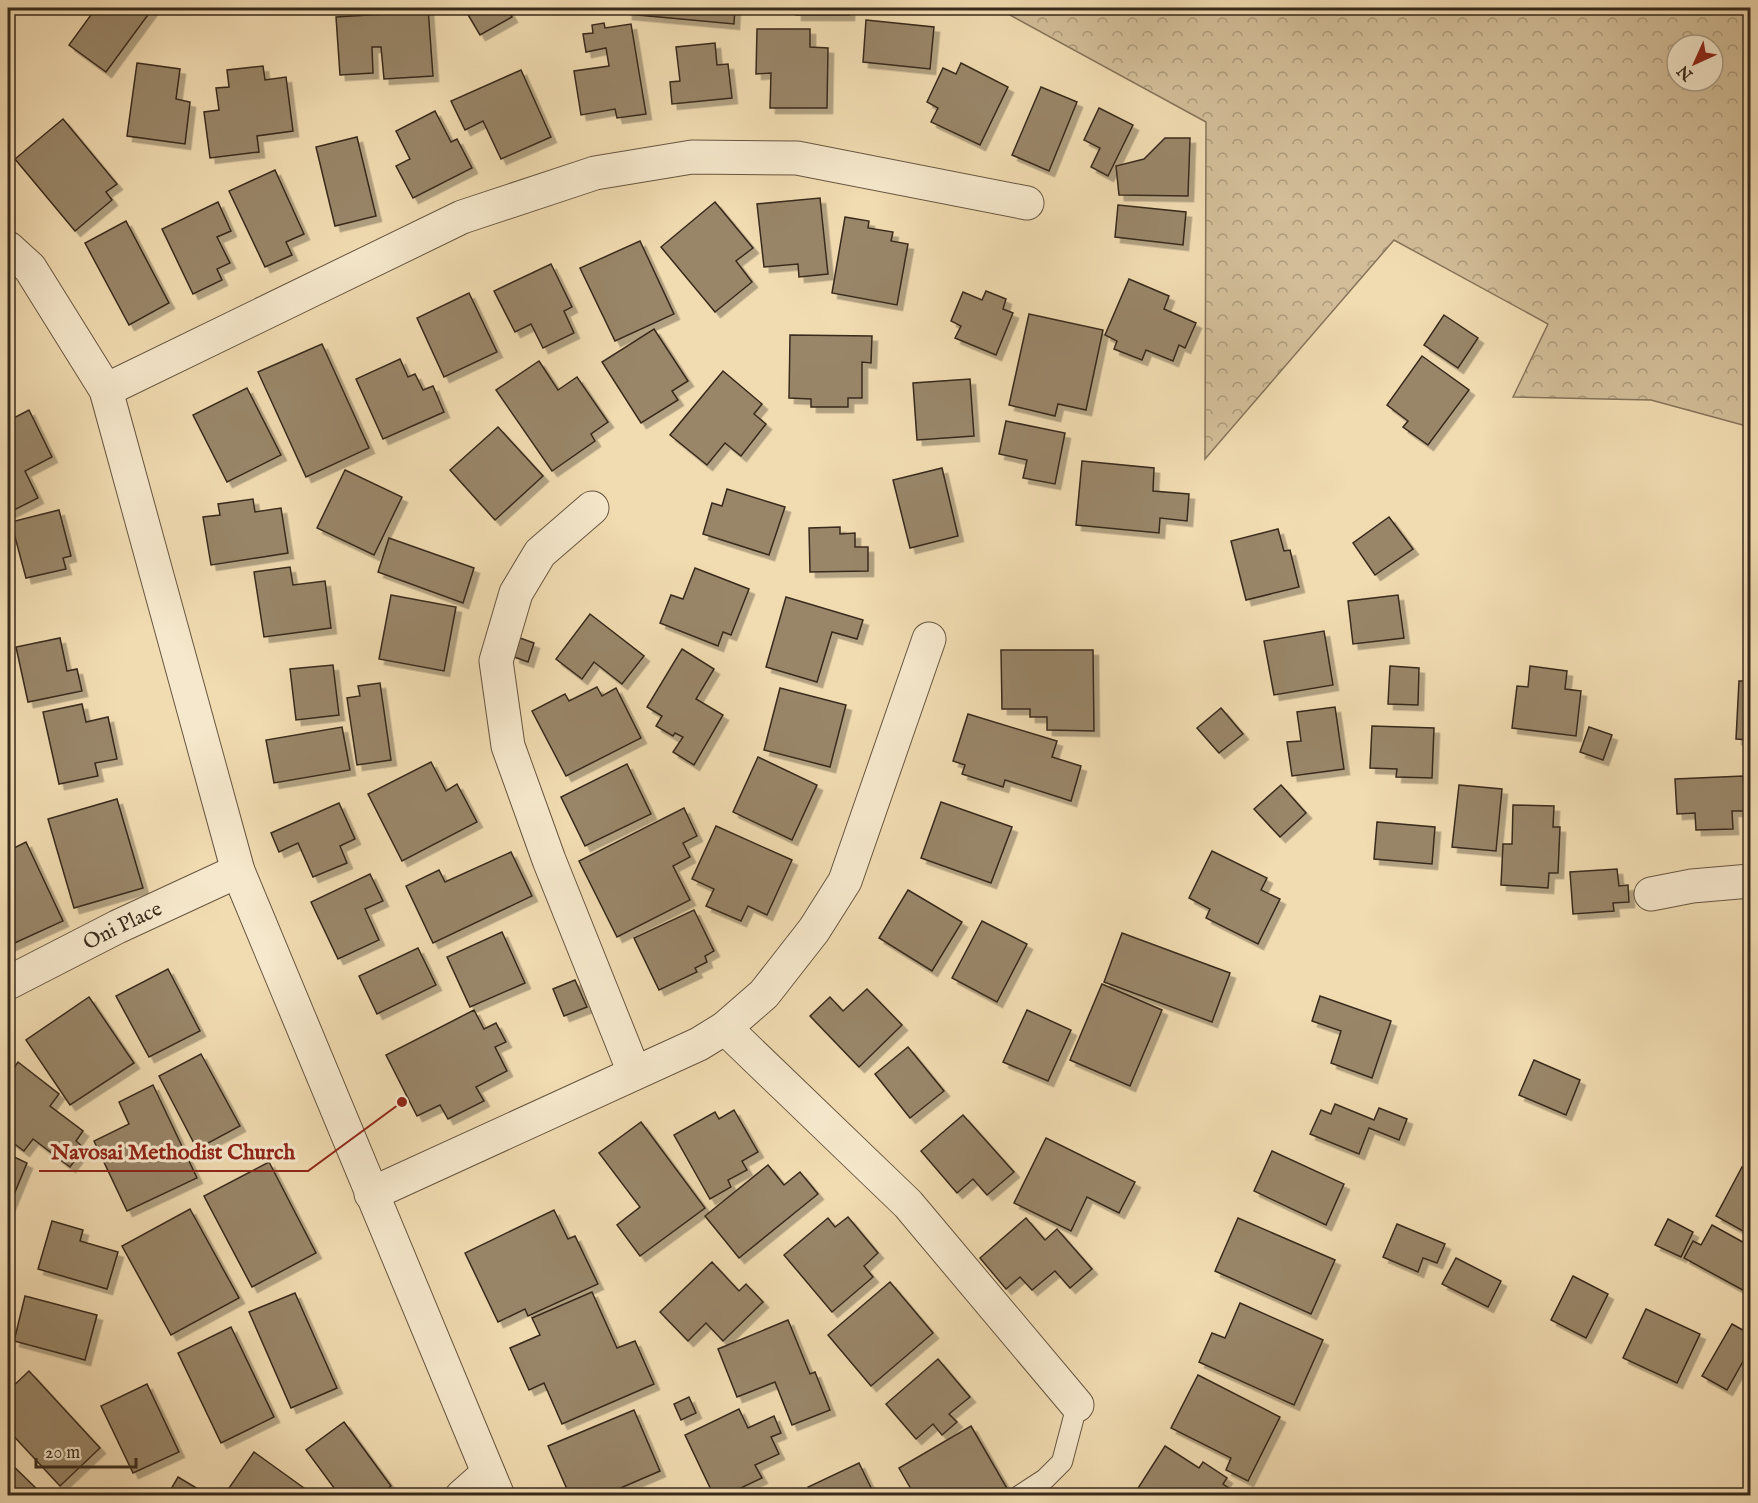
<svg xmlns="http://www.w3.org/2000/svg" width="1758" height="1503" font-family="'IM FELL English',serif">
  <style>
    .forest { fill: url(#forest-crowns); stroke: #86745a; stroke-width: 1.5; fill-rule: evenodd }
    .building { fill: #998669; stroke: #392a1b; stroke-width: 1.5; filter: url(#shadow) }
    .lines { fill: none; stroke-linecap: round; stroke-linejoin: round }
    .lane-casing { stroke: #675640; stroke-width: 22 }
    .street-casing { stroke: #675640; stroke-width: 35 }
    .lane { stroke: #f6e8cc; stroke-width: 20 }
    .street { stroke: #f6e8cc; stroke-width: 33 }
    .labels { text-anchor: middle; stroke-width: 6; stroke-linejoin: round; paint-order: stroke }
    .street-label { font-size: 21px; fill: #392a1b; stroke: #f6e8cc }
    .leader { fill: none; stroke: #8f2418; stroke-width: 2 }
    .callout-dot { fill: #8f2418; stroke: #f6e8cc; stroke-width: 2 }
    .callout-label { font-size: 22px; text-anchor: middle; font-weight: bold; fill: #8f2418; stroke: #f6e8cc; stroke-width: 6; stroke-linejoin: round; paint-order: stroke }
  </style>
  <defs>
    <pattern id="forest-crowns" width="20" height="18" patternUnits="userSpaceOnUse" patternTransform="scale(1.5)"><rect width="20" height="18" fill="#d2bd98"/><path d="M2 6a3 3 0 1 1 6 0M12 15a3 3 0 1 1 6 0" fill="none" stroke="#ab9a7b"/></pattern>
    <filter id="shadow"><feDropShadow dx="5.5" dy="5.5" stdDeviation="0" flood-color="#0004"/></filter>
  </defs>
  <rect width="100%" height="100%" fill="#f1dbb1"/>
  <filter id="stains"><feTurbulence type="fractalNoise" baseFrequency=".00333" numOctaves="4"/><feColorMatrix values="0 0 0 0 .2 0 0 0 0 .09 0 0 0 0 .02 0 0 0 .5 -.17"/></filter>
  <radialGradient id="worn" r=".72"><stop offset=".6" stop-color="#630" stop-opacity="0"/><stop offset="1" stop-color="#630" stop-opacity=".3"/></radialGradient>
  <path class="forest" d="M 997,8 L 1750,8 L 1750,427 L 1651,400 L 1513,397 L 1548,324 L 1394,240 L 1205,459 L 1206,122 ZM 1677,45 L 1713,45 L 1713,81 L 1677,81 Z"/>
  <g class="building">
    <polygon points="96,8 153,8 106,72 69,45"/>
    <polygon points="401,8 428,8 433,76 384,79 381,47 372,47 373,73 340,75 336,17 402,13"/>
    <polygon points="464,8 507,8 512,17 480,35"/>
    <polygon points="627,8 735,8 734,24 627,14"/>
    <rect x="796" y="8" width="53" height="7"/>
    <polygon points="866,20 934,27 930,69 863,62"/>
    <polygon points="604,23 605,28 631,24 646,114 617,118 615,109 581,115 574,71 609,66 606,48 586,52 583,34 593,33 592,25"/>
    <polygon points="757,29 810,29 810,47 828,48 827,108 770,108 771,73 756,74"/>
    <polygon points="715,43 717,65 728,64 732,98 672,104 670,82 680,81 676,47"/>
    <polygon points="137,63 180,69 176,99 190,102 185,144 127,136"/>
    <polygon points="961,63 1008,87 980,145 931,122 938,108 927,102 943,68 956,74"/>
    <polygon points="263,66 265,80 286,77 293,131 257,136 259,152 210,158 204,112 219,110 216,88 229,87 227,70"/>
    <polygon points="521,70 551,137 501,159 483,121 465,130 451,101"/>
    <polygon points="1041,87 1077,102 1049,171 1012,155"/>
    <polygon points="1099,108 1133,125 1108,176 1091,167 1100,148 1084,140"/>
    <polygon points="435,111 451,142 457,139 472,168 413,198 396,166 410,159 396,131"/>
    <polygon points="63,119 117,184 106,192 112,200 75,231 15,159"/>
    <polygon points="357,137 376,216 335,226 316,147"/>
    <polygon points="1165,138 1190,138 1188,196 1119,195 1116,166 1144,159"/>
    <polygon points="275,170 304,234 286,242 292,255 265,267 229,191"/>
    <polygon points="820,198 828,274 799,277 798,264 764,267 757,204"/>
    <polygon points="218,202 231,231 217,237 230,263 217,269 222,280 193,294 162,229"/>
    <polygon points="715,202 753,248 736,261 752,282 715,312 661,247"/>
    <polygon points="1118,205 1186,212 1183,245 1115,237"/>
    <polygon points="845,217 869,221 868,228 893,232 891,241 908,244 897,305 832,293"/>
    <polygon points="126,221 169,303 129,325 85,243"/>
    <polygon points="640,241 674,314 615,341 580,268"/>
    <polygon points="551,264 572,307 564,311 574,333 543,348 531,324 515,332 494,291"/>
    <polygon points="1129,279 1169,296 1164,309 1196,323 1185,348 1179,345 1173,361 1146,350 1142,360 1114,349 1117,341 1105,335"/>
    <polygon points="986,291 1006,299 1003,309 1013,313 996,355 955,338 961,326 951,321 963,292 982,300"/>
    <polygon points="469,293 497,352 444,377 417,318"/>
    <polygon points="1029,314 1103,330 1086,410 1058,404 1055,416 1009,405"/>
    <polygon points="1444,315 1478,338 1458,368 1424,345"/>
    <polygon points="654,329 688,381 672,391 678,400 641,423 602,362"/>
    <polygon points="790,335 872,336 871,363 862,362 862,398 848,398 848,407 811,407 811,399 789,398"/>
    <polygon points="322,344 369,448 306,477 258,372"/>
    <polygon points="1422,356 1469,390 1428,445 1403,427 1408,421 1387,405"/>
    <polygon points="400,359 408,377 415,374 423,390 433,386 444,412 383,439 356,379"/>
    <polygon points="539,361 558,390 577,377 608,422 591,434 595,441 552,471 496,390"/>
    <polygon points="723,371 762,404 754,414 766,424 741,456 725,443 707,465 670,435"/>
    <polygon points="970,379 974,436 917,440 913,383"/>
    <polygon points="247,388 281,455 227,482 193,415"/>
    <polygon points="29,410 52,457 25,471 38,498 8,513 8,421"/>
    <polygon points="1006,421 1065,433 1055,484 1023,478 1027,460 999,454"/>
    <polygon points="498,427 543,476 495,520 450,470"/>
    <polygon points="1082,461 1154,468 1153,491 1189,494 1187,521 1160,518 1159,533 1076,525"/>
    <polygon points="942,468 958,536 910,548 893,480"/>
    <polygon points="345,470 402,497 374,555 317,528"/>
    <polygon points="727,489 785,507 769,555 703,534 712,503 722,506"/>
    <polygon points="253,499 255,512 281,508 288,553 211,565 203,517 220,515 218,504"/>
    <polygon points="59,510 71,556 63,558 66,569 26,578 11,522"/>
    <polygon points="1389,517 1413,549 1375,575 1353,543"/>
    <polygon points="840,527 840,534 855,533 855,547 868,547 868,571 810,572 809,528"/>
    <polygon points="1278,529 1284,551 1290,550 1299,587 1246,600 1231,541"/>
    <polygon points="389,538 474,568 463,603 378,572"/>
    <polygon points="290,567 293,585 325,581 331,628 264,637 254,572"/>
    <polygon points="695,568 749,589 731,635 723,632 718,646 660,623 671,595 683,599"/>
    <polygon points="391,595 456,607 444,671 379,659"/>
    <polygon points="1398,595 1404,638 1353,644 1348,601"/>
    <polygon points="786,597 863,620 857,639 832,632 817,682 766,667"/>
    <polygon points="590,614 644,656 622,684 594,662 582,679 556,659"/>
    <polygon points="1324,631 1333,685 1274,695 1264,641"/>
    <polygon points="60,638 67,671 77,669 82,691 28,702 16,647"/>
    <polygon points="520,638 534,643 528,662 514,657"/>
    <polygon points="682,649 714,669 696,699 723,715 694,765 673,752 683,737 675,733 673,736 656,726 662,716 647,707"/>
    <polygon points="1001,650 1093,650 1094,731 1047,730 1047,717 1030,717 1030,709 1002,709"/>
    <polygon points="333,665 339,715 296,720 290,669"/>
    <polygon points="1390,666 1419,668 1418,705 1388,704"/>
    <polygon points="1530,666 1567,671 1565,689 1581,691 1576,736 1512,728 1517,686 1528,687"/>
    <polygon points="1739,681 1750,681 1750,740 1736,739"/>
    <polygon points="380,683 391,760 357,765 347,698 360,696 358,686"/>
    <polygon points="597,687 602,696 616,688 641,738 566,776 532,711 565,694 569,701"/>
    <polygon points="780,688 846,705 830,767 764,750"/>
    <polygon points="82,704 86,722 108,717 117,759 95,763 98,776 59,784 43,712"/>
    <polygon points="1335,707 1344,769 1292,776 1287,742 1301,741 1297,712"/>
    <polygon points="1221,708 1243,734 1219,753 1197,728"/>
    <polygon points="968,714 1057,741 1052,757 1081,766 1071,801 1005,780 1003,787 962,774 965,765 953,761"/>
    <polygon points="1372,726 1434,728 1432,778 1396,777 1397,769 1370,768"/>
    <polygon points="342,727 350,770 274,783 266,740"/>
    <polygon points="1589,727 1612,735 1603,760 1580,752"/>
    <polygon points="758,757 817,785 792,840 733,812"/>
    <polygon points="431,762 446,791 457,784 477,822 402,861 368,794"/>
    <polygon points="627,764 651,814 585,846 561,797"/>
    <polygon points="1743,776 1745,811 1732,811 1733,829 1696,830 1695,813 1677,814 1675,779"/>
    <polygon points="1281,785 1306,813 1280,837 1254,809"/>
    <polygon points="1459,785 1502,789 1496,851 1452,847"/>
    <polygon points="117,799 143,888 74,908 48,819"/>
    <polygon points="941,802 1012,827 991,883 921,858"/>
    <polygon points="339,803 355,839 340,846 347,863 313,877 298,843 279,852 271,833"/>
    <polygon points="1513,805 1554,806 1553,827 1560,827 1558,873 1549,873 1548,888 1501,885 1503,844 1512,844"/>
    <polygon points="684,808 697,836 683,843 690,857 673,866 690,900 617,937 579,861"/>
    <polygon points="1377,822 1435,827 1432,864 1374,859"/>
    <polygon points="716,826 792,860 767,915 748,906 741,921 706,906 714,889 692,879"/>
    <polygon points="26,842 63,921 8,946 8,851"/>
    <polygon points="1212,851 1267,878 1261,890 1280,899 1258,944 1206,918 1210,909 1189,898"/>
    <polygon points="511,852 532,896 433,943 406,886 439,870 445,882"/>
    <polygon points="1617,869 1619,886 1628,885 1629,902 1613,903 1614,911 1573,914 1570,872"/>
    <polygon points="370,874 383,901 365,909 379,940 338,959 311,902"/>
    <polygon points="908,890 962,922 932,971 879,938"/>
    <polygon points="694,910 714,951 705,956 707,962 695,968 697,972 659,990 634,938"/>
    <polygon points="982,921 1027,944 997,1002 952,978"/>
    <polygon points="502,932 525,983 470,1007 447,957"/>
    <polygon points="1122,933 1230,973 1212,1022 1104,982"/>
    <polygon points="418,948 436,985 377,1014 359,976"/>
    <polygon points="168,969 200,1031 149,1057 116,996"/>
    <polygon points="575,980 587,1007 564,1016 553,989"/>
    <polygon points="1102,984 1162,1010 1130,1086 1070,1060"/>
    <polygon points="867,989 902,1025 859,1067 810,1016 830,997 843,1011"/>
    <polygon points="1320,996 1391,1021 1372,1078 1331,1063 1341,1031 1312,1021"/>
    <polygon points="89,997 134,1063 70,1105 26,1040"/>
    <polygon points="474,1010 484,1029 496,1023 506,1042 495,1047 507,1071 476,1087 484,1101 448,1119 440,1105 417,1116 386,1055"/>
    <polygon points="1027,1010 1071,1030 1048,1081 1003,1062"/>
    <polygon points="908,1047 944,1091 910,1118 875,1074"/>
    <polygon points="201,1054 240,1126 197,1149 159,1076"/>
    <polygon points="1534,1060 1580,1080 1566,1115 1519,1095"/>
    <polygon points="18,1062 59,1094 50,1106 83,1131 76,1141 84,1148 70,1167 33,1139 24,1151 8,1139 8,1076"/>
    <polygon points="153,1085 197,1178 127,1211 94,1141 129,1124 119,1102"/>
    <polygon points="1335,1104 1374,1120 1379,1108 1407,1119 1399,1140 1369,1128 1359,1154 1310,1134 1321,1110 1331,1114"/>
    <polygon points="734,1110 758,1152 742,1161 747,1170 728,1180 731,1187 710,1199 674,1135 715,1112 719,1119"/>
    <polygon points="963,1115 1014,1172 987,1195 973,1179 957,1193 921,1151"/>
    <polygon points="641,1122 705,1208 640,1256 617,1225 640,1207 599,1153"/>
    <polygon points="1046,1138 1135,1182 1119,1213 1087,1197 1071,1231 1014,1203"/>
    <polygon points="1272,1151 1344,1184 1326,1225 1254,1191"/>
    <polygon points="8,1154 27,1163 8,1209"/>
    <polygon points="269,1162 316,1253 252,1287 204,1196"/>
    <polygon points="768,1165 784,1185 800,1172 818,1194 739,1258 705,1216"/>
    <polygon points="1742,1167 1750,1172 1750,1235 1716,1216"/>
    <polygon points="190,1209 239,1298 171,1335 122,1246"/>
    <polygon points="554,1210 568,1239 575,1236 598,1284 528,1316 525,1309 498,1322 465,1253"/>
    <polygon points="848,1217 878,1253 864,1266 873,1277 832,1312 784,1255 828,1218 835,1227"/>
    <polygon points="1026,1218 1045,1240 1057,1229 1092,1269 1070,1288 1055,1271 1032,1290 1020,1277 1006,1289 980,1258"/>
    <polygon points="1238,1218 1335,1260 1311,1314 1215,1271"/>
    <polygon points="1668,1219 1693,1232 1681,1257 1655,1245"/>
    <polygon points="52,1221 83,1230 80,1241 118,1252 107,1289 38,1269"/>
    <polygon points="1397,1224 1445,1244 1437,1263 1423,1258 1418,1272 1383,1257"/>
    <polygon points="1712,1225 1750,1246 1750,1294 1684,1258 1693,1241 1701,1245"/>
    <polygon points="1456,1258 1501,1281 1488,1307 1442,1284"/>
    <polygon points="712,1262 739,1291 746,1284 763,1302 723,1341 706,1323 688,1341 660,1312"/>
    <polygon points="1573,1276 1608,1294 1586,1338 1551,1320"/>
    <polygon points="890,1282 933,1333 871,1386 828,1335"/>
    <polygon points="592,1292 617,1348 635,1341 654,1384 562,1424 544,1383 529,1390 510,1348 540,1335 532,1318"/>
    <polygon points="295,1293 337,1388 291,1408 249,1312"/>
    <polygon points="25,1296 97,1315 85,1360 14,1341"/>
    <polygon points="1240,1303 1323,1340 1294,1405 1199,1362 1212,1333 1225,1338"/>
    <polygon points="1646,1309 1700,1334 1677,1383 1623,1358"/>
    <polygon points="788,1320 810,1374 815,1372 830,1410 792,1425 775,1382 737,1397 718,1349"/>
    <polygon points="1732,1324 1750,1334 1744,1344 1750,1349 1727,1390 1702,1376"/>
    <polygon points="231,1327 274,1417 221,1443 178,1353"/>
    <polygon points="938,1359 970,1397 949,1414 957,1422 942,1435 933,1424 916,1439 886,1404"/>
    <polygon points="29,1371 100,1448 60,1486 8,1430 8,1391"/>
    <polygon points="1198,1375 1280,1417 1248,1481 1226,1470 1231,1458 1171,1428"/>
    <polygon points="147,1384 179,1452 133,1473 101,1406"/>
    <polygon points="689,1397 696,1413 681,1420 674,1404"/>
    <polygon points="739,1409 748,1428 774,1416 781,1433 771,1437 779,1454 755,1465 762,1478 724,1496 714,1496 685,1435"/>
    <polygon points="634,1410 660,1471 609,1493 610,1496 570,1496 548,1446"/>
    <polygon points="344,1422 391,1486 379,1496 340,1496 306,1450"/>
    <polygon points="971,1426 1008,1490 998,1496 962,1496 959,1491 952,1496 915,1496 899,1468"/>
    <polygon points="1165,1446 1199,1468 1203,1462 1227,1478 1223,1484 1241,1496 1133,1496"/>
    <polygon points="254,1452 315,1496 239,1496 229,1488"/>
    <polygon points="8,1461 44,1496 8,1496"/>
    <polygon points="859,1463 875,1496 812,1496 808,1487"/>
    <polygon points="178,1477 208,1495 208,1496 167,1496"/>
  </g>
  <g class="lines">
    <g class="lane-casing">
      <polyline id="lane" points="1019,1496 1045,1479 1062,1462 1077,1405"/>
    </g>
    <g class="street-casing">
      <g id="street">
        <polyline points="8,248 30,268 106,390 238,871 498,1496"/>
        <polyline points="106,390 462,217 595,173 692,157 797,158 1027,203"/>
        <polyline points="592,508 540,553 516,593 496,661 508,746 549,860 634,1072"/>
        <polyline points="1651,894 1692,886 1750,881"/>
        <path id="s1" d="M 8,983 L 117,927 L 238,871"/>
        <polyline points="725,1028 908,1204 1077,1405"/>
        <polyline points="371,1194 699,1044 725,1028 764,994 814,930 845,881 929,639"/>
        <polyline points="462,1496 488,1473"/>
      </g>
    </g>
    <use href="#lane" class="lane"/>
    <use href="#street" class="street"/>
  </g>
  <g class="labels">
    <g class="street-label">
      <text dy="7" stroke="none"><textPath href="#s1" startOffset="128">Oni Place</textPath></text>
    </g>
  </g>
  <path class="leader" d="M402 1102L308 1171H39"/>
  <circle class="callout-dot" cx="402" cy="1102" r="6"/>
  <g class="callout-label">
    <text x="173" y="1159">Navosai Methodist Church</text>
  </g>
  <rect width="1758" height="1503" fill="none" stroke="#f1dbb1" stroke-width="30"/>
  <rect x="9" y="9" width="1740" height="1485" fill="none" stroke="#392a1b" stroke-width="3"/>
  <rect x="15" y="15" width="1728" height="1473" fill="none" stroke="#392a1b" stroke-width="1.5"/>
  <g transform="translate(1695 63) rotate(225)"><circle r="28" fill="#f6e8cc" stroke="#aa9c85" stroke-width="1.5"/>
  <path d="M0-4.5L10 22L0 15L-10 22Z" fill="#8f2418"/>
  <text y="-9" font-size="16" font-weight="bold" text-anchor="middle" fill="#392a1b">N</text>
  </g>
  <path d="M36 1458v9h100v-9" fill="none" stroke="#392a1b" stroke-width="3"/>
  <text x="45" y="1458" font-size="18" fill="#392a1b" stroke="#f6e8cc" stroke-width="4.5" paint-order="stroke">20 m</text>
  <rect width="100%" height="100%" filter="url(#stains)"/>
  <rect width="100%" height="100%" fill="url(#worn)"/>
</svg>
